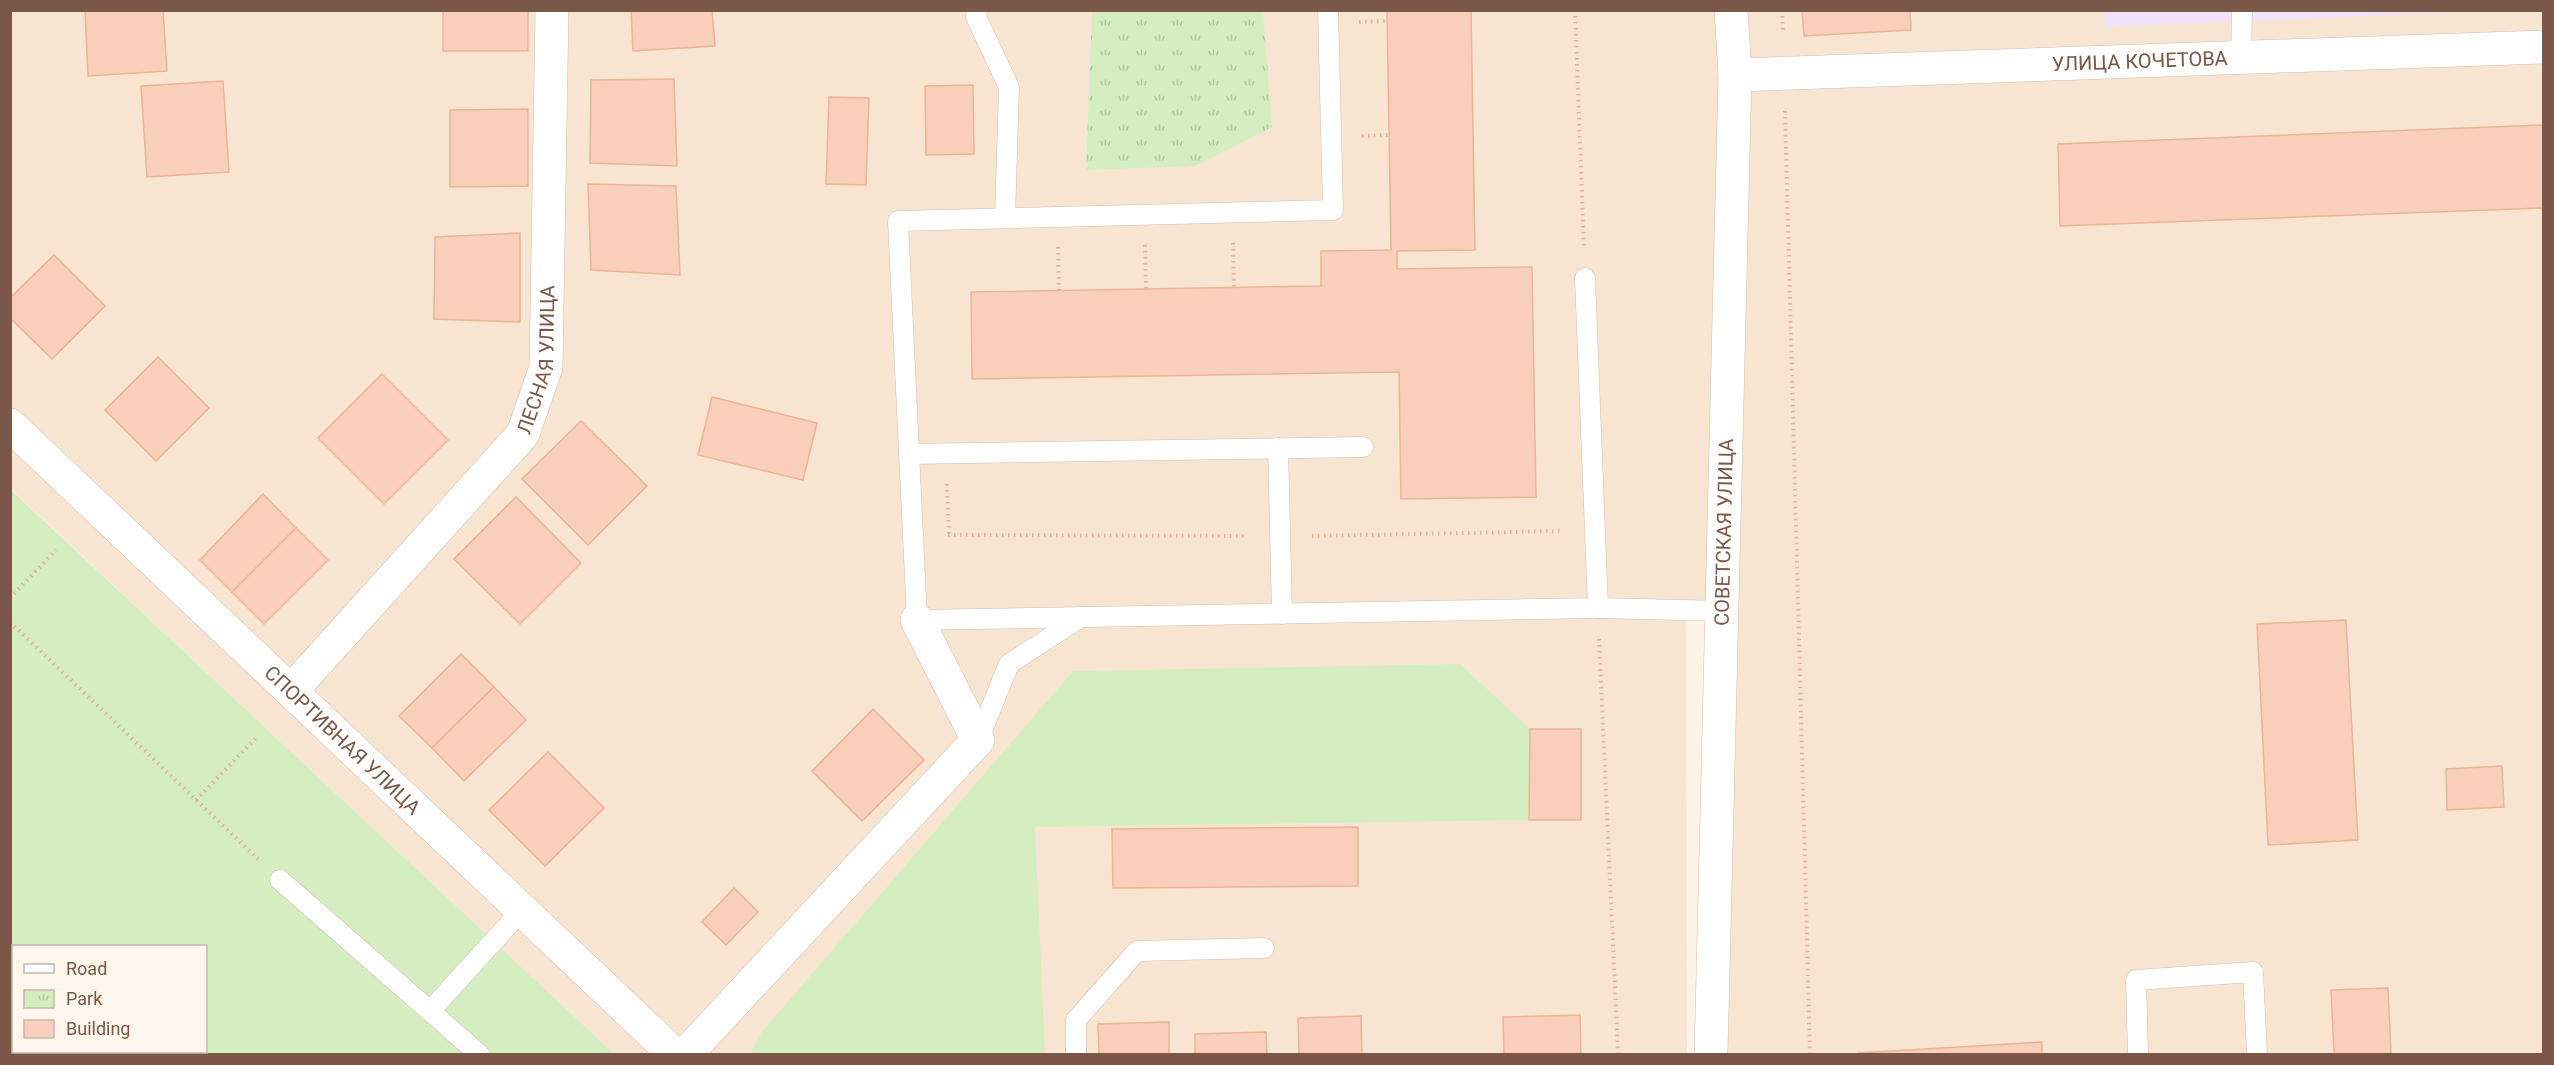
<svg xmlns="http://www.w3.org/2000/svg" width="2554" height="1065" font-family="Roboto,sans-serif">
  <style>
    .residential { fill: #f7e5d2 }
    .education { fill: #f1e1fb }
    .grass { fill: #d5eec1; fill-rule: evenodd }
    .park { fill: url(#park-tufts) }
    .building { fill: #f7cfba; stroke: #ebb498; stroke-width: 1.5 }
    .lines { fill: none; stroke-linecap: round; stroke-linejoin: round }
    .lane-casing { stroke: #d4bcac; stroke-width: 21 }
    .street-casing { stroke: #d4bcac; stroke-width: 34 }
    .secondary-casing { stroke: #d7bca9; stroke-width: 34 }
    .path { stroke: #dcb29c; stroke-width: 4; stroke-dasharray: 1.5 4.5; stroke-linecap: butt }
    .lane { stroke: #fff; stroke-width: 20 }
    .street { stroke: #fff; stroke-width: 33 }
    .secondary { stroke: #fff; stroke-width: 33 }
    .labels { text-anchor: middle; stroke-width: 4.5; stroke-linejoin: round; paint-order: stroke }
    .street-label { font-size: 20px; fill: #7a5747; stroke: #fff7ed }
  </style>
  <defs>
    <pattern id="park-tufts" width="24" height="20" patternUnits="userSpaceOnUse" patternTransform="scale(1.5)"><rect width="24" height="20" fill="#d5eec1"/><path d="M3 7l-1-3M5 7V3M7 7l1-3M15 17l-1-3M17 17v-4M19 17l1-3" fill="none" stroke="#b2c49f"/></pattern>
  </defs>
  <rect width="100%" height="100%" fill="#fef3e5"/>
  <polygon class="residential" points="10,11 2543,11 2543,1054 1711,1054 1724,611 1686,616 1687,1054 613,1054 11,489"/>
  <polygon class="education" points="2105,10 2487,11 2105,27"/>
  <g class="grass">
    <path d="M 10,489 L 614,1054 L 11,1054 ZM 14,946 L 206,946 L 206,1052 L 14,1052 Z"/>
    <polygon points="1460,664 1530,729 1529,820 1035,827 1045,1054 750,1054 761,1033 1073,671"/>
  </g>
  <polygon class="park" points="1092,11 1263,11 1272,127 1196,166 1086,170"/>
  <g class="building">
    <polygon points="85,10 163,10 167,71 88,76"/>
    <rect x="443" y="10" width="85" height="41"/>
    <polygon points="631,10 712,10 715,46 633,51"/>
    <polygon points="1387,10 1471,10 1475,250 1397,251 1397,269 1532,267 1536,497 1401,499 1399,372 972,379 971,292 1321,286 1321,251 1391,250"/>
    <polygon points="1802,10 1910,10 1911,30 1804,36"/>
    <polygon points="674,79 677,166 590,163 591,80"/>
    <polygon points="223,81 229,172 147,177 141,86"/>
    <polygon points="973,85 974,154 926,155 925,86"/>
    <polygon points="829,97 869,98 866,185 826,184"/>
    <polygon points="528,109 528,186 450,187 450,110"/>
    <polygon points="2544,125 2544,208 2060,226 2058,144"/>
    <polygon points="588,184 676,186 680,275 591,270"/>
    <polygon points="520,233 520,322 434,319 435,237"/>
    <polygon points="54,255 105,306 52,359 10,318 10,298"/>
    <polygon points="158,357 209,408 156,461 105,410"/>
    <polygon points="382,374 448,440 384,504 318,438"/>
    <polygon points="712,397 817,423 803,480 698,455"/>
    <polygon points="581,421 647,486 588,545 522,479"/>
    <polygon points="263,494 296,528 232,592 200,560"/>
    <polygon points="516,497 581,563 520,624 454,559"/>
    <polygon points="296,528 328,560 264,624 232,592"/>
    <polygon points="2346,620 2358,840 2268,845 2257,624"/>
    <polygon points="461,654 494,687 432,748 399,716"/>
    <polygon points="494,687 526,720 464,781 432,748"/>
    <polygon points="873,709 924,760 862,821 812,771"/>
    <polygon points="1530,729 1581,729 1581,820 1529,820"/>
    <polygon points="548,752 604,808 545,866 489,810"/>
    <polygon points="2502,766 2504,807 2447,810 2446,769"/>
    <polygon points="1358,827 1358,886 1113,888 1112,829"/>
    <polygon points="734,888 758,912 726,945 702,922"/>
    <polygon points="2388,988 2391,1054 2334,1054 2331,990"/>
    <polygon points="1580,1015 1581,1054 1504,1054 1503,1017"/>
    <polygon points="1361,1016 1362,1054 1299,1054 1298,1018"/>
    <polygon points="1169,1022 1169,1054 1099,1054 1098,1024"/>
    <polygon points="1266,1032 1267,1054 1195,1054 1195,1034"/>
    <polygon points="2042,1042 2042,1054 1858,1054 1858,1053"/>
  </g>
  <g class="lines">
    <g class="lane-casing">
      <g id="lane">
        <polyline points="977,10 976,17 1009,87 1005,218"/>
        <polyline points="1328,10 1333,210 898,221 917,620 1598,608"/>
        <polyline points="2241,58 2242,10"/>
        <polyline points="1585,278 1598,608 1724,611"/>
        <polyline points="1278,448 1282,614"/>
        <polyline points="909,454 1363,447"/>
        <polyline points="978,740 1009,664 1081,617"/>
        <polyline points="280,880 479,1054"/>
        <polyline points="431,1010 522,910"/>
        <polyline points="1076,1054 1076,1020 1137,951 1264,948"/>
        <polyline points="2138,1054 2136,980 2253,972 2257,1054"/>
      </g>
    </g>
    <g class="street-casing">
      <g id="street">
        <path id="s1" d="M 1735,75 L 2544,47"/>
        <path id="s2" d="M 10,425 L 674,1054"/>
        <path id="s3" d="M 291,691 L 523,434 L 546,367 L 552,10"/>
        <polyline points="686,1054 978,740 917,620"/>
      </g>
    </g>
    <g class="secondary-casing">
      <g id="secondary">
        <path id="s4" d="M 1711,1054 L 1735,75 L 1731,10"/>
      </g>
    </g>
    <g class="path">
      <polyline points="1575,10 1584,247"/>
      <polyline points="1782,10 1783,34"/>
      <polyline points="1359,22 1388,21"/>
      <polyline points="1785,111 1810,1054"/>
      <polyline points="1362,136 1389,135"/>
      <polyline points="1233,243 1234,288"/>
      <polyline points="1145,245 1146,289"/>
      <polyline points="1058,247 1059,291"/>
      <polyline points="947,484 949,537"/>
      <polyline points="948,535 1248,536"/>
      <polyline points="1312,536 1563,531"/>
      <polyline points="10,598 56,550"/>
      <polyline points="10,622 258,859"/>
      <polyline points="1599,639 1618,1054"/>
      <polyline points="196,800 256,738"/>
    </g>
    <use href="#lane" class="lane"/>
    <use href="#street" class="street"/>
    <use href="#secondary" class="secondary"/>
  </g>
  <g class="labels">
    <g class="street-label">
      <text dy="7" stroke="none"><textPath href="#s1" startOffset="405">УЛИЦА КОЧЕТОВА</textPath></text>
      <text dy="7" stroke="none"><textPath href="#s3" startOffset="423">ЛЕСНАЯ УЛИЦА</textPath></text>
      <text dy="7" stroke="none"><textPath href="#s4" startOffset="522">СОВЕТСКАЯ УЛИЦА</textPath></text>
      <text dy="7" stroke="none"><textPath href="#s2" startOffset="458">СПОРТИВНАЯ УЛИЦА</textPath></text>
    </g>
  </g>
  <rect width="2554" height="1065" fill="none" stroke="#7a5747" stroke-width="24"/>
  <rect x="12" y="945" width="195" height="108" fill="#fff7ed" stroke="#cab7ab" stroke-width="1.5"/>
  <rect x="24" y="964" width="30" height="9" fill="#ffffff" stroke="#cab7ab" stroke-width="1.5"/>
  <text x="66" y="975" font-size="18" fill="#7a5747">Road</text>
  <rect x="24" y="990" width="30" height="18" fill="url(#park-tufts)" stroke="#cab7ab" stroke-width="1.5"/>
  <text x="66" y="1005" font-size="18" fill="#7a5747">Park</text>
  <rect x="24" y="1020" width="30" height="18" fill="#f7cfba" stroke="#cab7ab" stroke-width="1.5"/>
  <text x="66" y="1035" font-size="18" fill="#7a5747">Building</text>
</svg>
